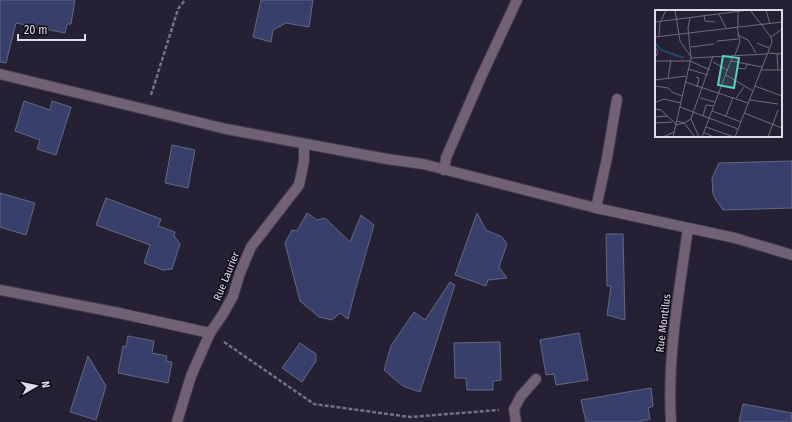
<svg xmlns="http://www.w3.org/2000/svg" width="792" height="422" font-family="'Fira Sans Condensed',sans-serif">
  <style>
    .building { fill: #383f6b; stroke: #636982 }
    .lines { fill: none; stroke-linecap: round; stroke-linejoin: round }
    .lane-casing { stroke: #403a4e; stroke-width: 12 }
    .street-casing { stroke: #403a4e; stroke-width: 12 }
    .path { stroke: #757082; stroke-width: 2.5; stroke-dasharray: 4 2; stroke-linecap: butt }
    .lane { stroke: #706173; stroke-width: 10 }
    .street { stroke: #706173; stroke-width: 10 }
    .labels { text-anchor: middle; stroke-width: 3; stroke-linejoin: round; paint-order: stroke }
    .street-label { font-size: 11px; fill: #dfdbea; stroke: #0e0b15 }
    .inset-river { fill: none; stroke: #25466c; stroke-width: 2 }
    .inset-road { fill: none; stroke: #706b7d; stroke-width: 1 }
    .view { fill: #57cec2; fill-opacity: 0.15; stroke: #57cec2; stroke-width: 2 }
    .inset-edge { fill: none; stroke: #dfdbea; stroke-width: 2 }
  </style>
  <rect width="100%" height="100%" fill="#262035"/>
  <g class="building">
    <polygon points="0,0 75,0 71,24 67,24 65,33 16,23 6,63 0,62"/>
    <polygon points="261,0 313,0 309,27 286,23 273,30 271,42 253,37"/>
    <polygon points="24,101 50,110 52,101 71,107 56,155 37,149 40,140 15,131"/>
    <polygon points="172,145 195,150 188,188 165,183"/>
    <polygon points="792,161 792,208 723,210 716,200 713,194 712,178 719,163"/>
    <polygon points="0,193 35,203 26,235 0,227"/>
    <polygon points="106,198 161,219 158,226 175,232 174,236 180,244 172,269 163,270 144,263 150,245 96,225"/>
    <polygon points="307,213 317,220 325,218 350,242 361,215 374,225 355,291 348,319 340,313 332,320 319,317 300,301 285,243 292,230 297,231"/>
    <polygon points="477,213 486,230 502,237 507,244 499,267 507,278 488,280 486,286 455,275"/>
    <polygon points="606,234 623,234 625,320 607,315 611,286 607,286"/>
    <polygon points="450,282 455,285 420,392 403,386 384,370 391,346 414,312 425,320"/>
    <polygon points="579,333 588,380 556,385 554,374 546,375 540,340"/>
    <polygon points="128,336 154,341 152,353 167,356 166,361 172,362 168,383 118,373 123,346 126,347"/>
    <polygon points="500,342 501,380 493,381 493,390 467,390 466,378 455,378 454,343"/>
    <polygon points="300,343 316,354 316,361 302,382 282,368"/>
    <polygon points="88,356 106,386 96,420 70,412"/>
    <polygon points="651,388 653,406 648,408 650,419 638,422 586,422 581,400"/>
    <polygon points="743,404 792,413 791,422 739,422"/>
  </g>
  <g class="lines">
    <g class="lane-casing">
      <g id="lane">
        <polyline points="596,208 607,158 617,99"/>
        <polyline points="514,409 521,396 536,379"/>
      </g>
    </g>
    <g class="street-casing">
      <g id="street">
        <polyline points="0,74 226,129 387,159 423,164 596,208 735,238 792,255"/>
        <polyline points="444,170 446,158 481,77 517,0"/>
        <polyline points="0,290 119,313 210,333"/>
        <polyline points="514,409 516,422"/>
        <polyline points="177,422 191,376 210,333 223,314 233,296 240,273 251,247 299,185 304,161 304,145"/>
        <path d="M 671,422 C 667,357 679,293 688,228"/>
      </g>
    </g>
    <g class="path">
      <polyline points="151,95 178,9 185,0"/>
      <polyline points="224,342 314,404 410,417 499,410"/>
    </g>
    <use href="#lane" class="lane"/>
    <use href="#street" class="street"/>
  </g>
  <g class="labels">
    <g class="street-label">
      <text transform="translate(226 276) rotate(-68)" y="4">Rue Laurier</text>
      <text transform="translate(663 323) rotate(-83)" y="4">Rue Montilus</text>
    </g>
  </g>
  <g transform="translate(655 10)">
    <rect width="127" height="127" fill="#262035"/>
    <path class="inset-river" d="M 0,33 L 6,40 L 29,48"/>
    <path class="inset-road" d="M 20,0 L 25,31 L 36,47M 111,0 L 115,14M 64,4 L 71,18M 49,5 L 50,11 L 60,12M 6,11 L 11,0M 0,12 L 94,0M 83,17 L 83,2M 82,25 L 93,30 L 101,43M 4,26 L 5,11M 0,27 L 127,12M 116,27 L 127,19M 62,31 L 83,29M 102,33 L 114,38M 0,37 L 3,42 L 0,48M 36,37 L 59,34M 113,43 L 127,44M 122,44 L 123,60M 80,45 L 85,32 L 82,17M 36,48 L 112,44M 0,51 L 35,51 L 55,60M 76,51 L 107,57M 58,52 L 72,60M 82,58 L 90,59 L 93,53M 33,59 L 53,65M 106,60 L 127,60M 71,65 L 98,81M 41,67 L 44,68 L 42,77M 13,68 L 16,50M 0,70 L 31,66M 30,72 L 93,93M 0,76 L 13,78 L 17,82 L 27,86M 100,76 L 127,86M 45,88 L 60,92M 81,88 L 89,77M 95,90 L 123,94M 1,92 L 9,89 L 26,93M 25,97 L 83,119M 0,99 L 6,100 L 21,114M 57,101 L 86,112M 89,103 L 127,118M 48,106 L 51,95 L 58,96M 71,106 L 78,87M 0,107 L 12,106M 22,111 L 29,113 L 36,109M 0,113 L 17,112M 21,115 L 29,113 L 40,127M 51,117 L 79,127M 48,122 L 59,127M 8,127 L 19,122M 18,127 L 36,48 L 33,18 L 35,8M 44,127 L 36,109 L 58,46M 47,127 L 78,45M 80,127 L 117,32 L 116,27 L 95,0M 113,127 L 123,100"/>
    <path class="view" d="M 68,46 L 84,48 L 79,78 L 63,75 Z"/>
    <rect width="127" height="127" class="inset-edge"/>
  </g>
  <g transform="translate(36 386) rotate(81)" stroke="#0e0b15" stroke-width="3" paint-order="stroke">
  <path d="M0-3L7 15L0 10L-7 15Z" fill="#dfdbea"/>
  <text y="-6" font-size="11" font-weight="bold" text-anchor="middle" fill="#dfdbea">N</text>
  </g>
  <path d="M18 34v6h67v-6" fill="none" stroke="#dfdbea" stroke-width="2"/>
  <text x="24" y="34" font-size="12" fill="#dfdbea" stroke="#0e0b15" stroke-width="3" paint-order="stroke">20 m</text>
</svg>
